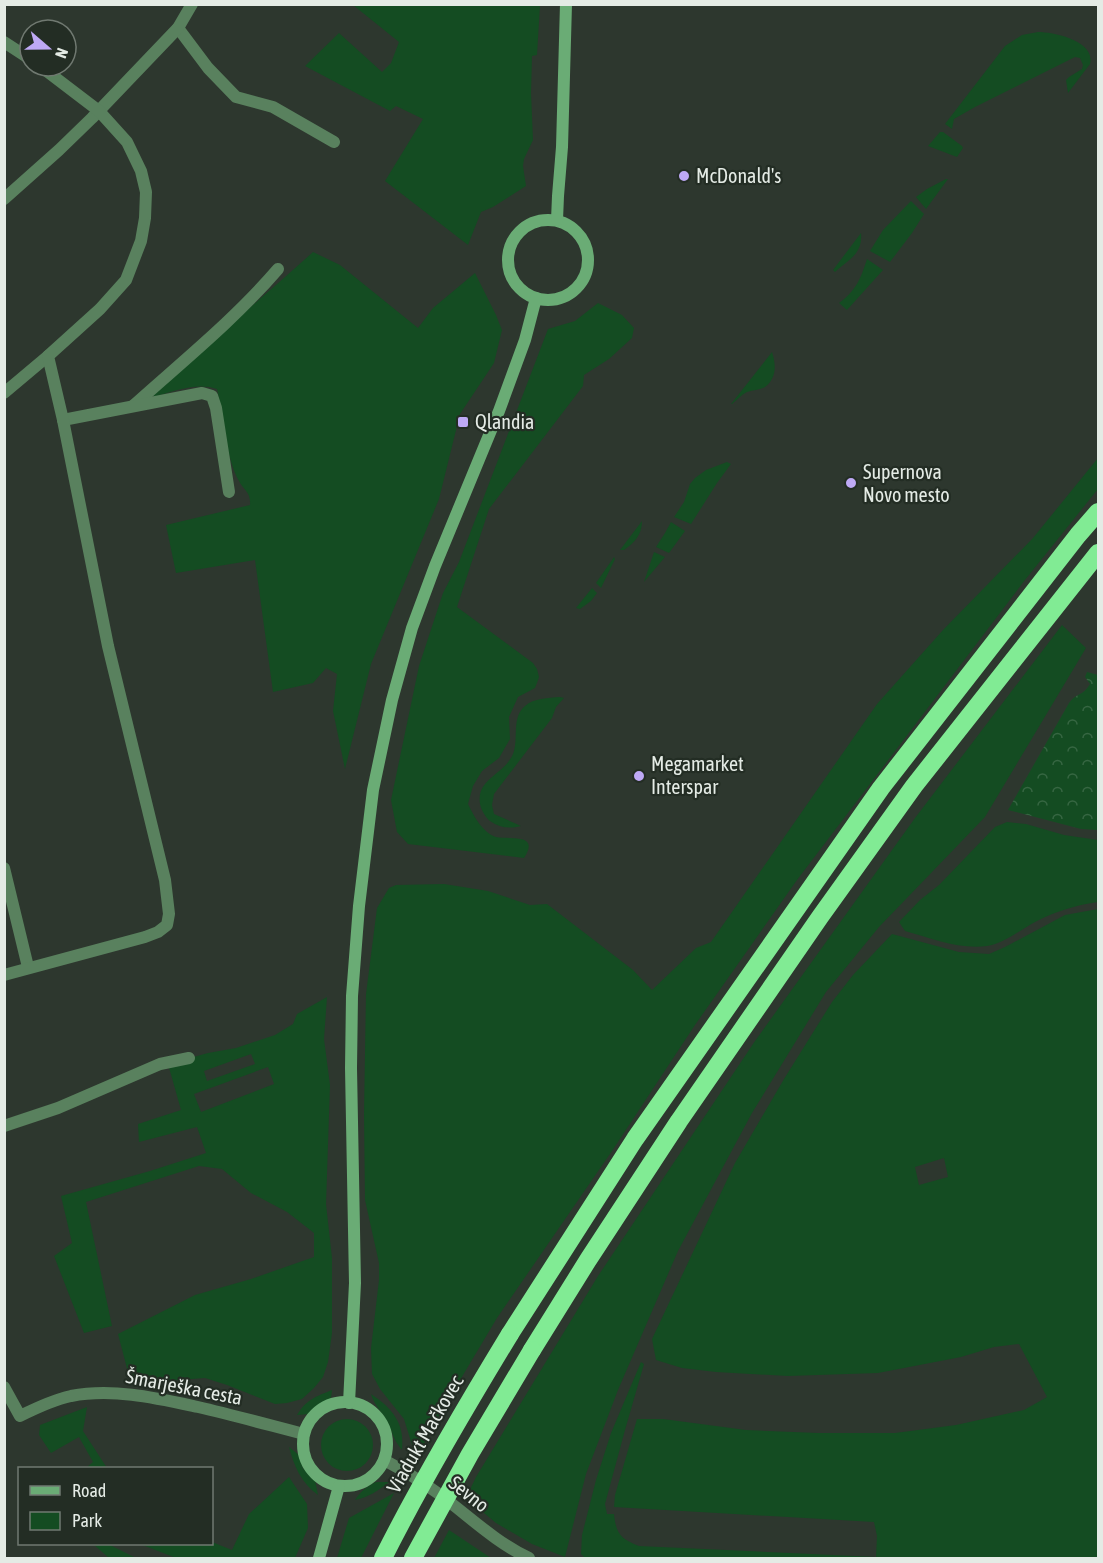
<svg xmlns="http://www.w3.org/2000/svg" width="1103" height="1563" font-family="'Asap Condensed',sans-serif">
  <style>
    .green { fill: #144c22; fill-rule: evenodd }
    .forest { fill: url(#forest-crowns) }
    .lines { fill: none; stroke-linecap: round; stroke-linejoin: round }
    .minor { stroke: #59815e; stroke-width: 12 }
    .tertiary { stroke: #59815e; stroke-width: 12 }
    .secondary { stroke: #6aac75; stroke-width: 12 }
    .motorway { stroke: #81eb94; stroke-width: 18 }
    .motorway-bridge { stroke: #81eb94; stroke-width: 18 }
    .poi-dot { fill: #bea9f5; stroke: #232d24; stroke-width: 2 }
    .labels { text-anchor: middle; stroke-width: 4.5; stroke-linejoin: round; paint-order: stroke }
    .poi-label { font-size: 20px; fill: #e4ebe5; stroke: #232d24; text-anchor: start }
    .street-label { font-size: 20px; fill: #e4ebe5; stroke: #232d24 }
  </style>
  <defs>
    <pattern id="forest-crowns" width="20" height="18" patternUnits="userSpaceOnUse" patternTransform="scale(1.5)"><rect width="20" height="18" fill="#144c22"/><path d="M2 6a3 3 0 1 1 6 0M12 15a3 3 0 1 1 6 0" fill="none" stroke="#366642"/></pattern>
  </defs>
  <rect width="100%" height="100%" fill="#2d372e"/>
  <g class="green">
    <polygon points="353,5 540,5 537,55 532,56 531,93 533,140 524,159 523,166 526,186 493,207 481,212 468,245 385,181 423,119 396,106 390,111 305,66 339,33 382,72 391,63 399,42"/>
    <path d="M 1038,32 C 1054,32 1096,41 1090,64 L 1068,93 L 1066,80 L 1069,77 L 1082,69 L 1083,65 L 1080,58 L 1075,57 L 975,107 L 954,119 L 952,129 L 945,124 L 1005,46 L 1022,35 Z"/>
    <polygon points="940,132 943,132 962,146 963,148 957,157 928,146"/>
    <polygon points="946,179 948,179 926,209 916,197 927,189"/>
    <polygon points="911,201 924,214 912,233 890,262 870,251 883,230"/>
    <path d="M 861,233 C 863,254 848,260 835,272 L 833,270 Z"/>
    <path d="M 313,252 L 340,265 L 418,328 L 433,308 L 475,273 L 496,315 L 502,330 L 494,363 L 460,414 L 439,499 L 371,664 L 345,769 L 333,711 L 337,674 L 326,668 L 313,683 L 273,692 L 255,560 L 176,573 L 166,525 L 250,505 C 251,492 244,491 239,481 C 226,458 223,416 217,389 C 197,382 174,391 154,397 L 153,394 C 205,345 260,300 313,252 Z"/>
    <path d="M 867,259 L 883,270 L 847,310 L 839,303 C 856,291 861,278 867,259 Z"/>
    <path d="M 598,303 L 622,315 L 634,328 L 632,338 L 609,359 L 584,375 L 583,386 L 489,509 L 457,607 L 533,663 L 537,669 L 539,677 L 537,683 L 535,688 L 518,697 L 509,717 L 510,739 L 499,758 L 482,771 L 473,786 L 468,804 C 474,816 482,832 496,837 C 508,840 541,832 524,858 L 408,844 L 397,832 L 391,800 L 419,666 L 443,593 L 459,562 L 548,329 L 575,321 Z"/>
    <path d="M 772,352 C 776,364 777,378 765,387 C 760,390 753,390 747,392 C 741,395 737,400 732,404 L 731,404 Z"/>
    <polygon points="1098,458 1098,489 1025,580 797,880 695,1025 612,1151 497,1318 441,1412 418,1455 413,1448 404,1419 380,1389 372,1374 371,1348 379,1280 379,1263 365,1200 364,1114 366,994 377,908 389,888 396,885 444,884 488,891 530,905 547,904 633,970 652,990 696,948 711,942 877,704 943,630 1033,538"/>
    <polygon points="727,462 731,464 717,483 691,524 674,517 684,502 690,484 695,478 706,470"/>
    <path d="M 642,521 C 642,535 634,543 624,550 L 620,550 Z"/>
    <polygon points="671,522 685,531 669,553 656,547 665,533"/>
    <polygon points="654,552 665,557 644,582"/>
    <polygon points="614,557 615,559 601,588 596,583"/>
    <polygon points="592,588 597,593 591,601 580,609 576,608"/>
    <polygon points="1062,625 1086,648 985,817 879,927 826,992 752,1113 678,1251 618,1390 586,1474 565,1557 532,1544 496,1523 466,1498 476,1477 598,1276 755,1041 915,818"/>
    <path d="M 560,697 L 564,698 L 556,707 L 552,718 L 494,794 L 492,805 L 494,814 L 521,826 C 509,829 500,828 490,821 C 480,812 475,796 485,784 C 493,774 507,768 513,754 C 519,740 511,717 525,706 C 534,698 548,698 560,697 Z"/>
    <path d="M 1007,822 L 1026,824 L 1064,835 L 1098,840 L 1098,902 C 1077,905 1056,911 1037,921 C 1021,929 1005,943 987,946 C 960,950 931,938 905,931 L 899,922 L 920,900 L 939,885 L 995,827 Z"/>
    <path d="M 1098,909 L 1098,1558 L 585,1558 L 581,1554 L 582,1535 L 596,1480 L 611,1433 L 641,1362 L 644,1364 L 625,1430 L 605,1504 L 607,1514 L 614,1514 C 616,1534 621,1539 639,1546 L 876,1557 L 877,1536 L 874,1522 L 614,1507 L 615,1495 L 637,1419 L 663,1419 L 746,1430 L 818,1433 L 895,1433 L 956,1425 L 1024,1410 L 1047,1397 L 1019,1344 L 994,1347 L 961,1357 L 878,1373 L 788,1376 L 716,1372 L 682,1368 L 656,1360 L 652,1339 L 735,1163 L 784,1079 L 832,1002 L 853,975 L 892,934 L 959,952 L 989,954 L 1005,947 L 1065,915 ZM 944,1158 L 948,1177 L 919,1185 L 915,1167 Z"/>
    <path d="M 327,997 L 324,1039 L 330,1085 L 326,1204 L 332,1258 L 332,1333 L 328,1362 L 323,1377 L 314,1388 L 302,1399 L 287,1403 L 275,1404 L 227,1385 L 205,1378 L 165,1381 L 129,1376 L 118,1334 L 195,1295 L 251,1279 L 314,1257 L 314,1233 L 287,1212 L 251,1193 L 222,1169 L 199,1166 L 86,1202 L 112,1326 L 84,1333 L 54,1256 L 72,1243 L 61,1196 L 150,1171 L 206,1153 L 197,1127 L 139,1142 L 138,1124 L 181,1110 L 168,1064 L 208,1053 L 236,1048 L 275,1035 L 293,1024 L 297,1014 ZM 251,1054 L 255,1064 L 207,1081 L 204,1071 ZM 268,1067 L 274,1084 L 201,1112 L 194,1094 Z"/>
    <path d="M 332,1390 L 331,1398 L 310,1414 L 297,1415 C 307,1399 315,1397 332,1390 Z"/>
    <path d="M 371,1394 C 392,1408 405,1423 402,1450 C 392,1438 393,1432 386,1420 C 380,1410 375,1406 371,1394 Z"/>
    <polygon points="87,1407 83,1431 107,1468 86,1468 93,1462 79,1437 51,1453 39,1435 40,1425"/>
    <circle cx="347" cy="1445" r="26"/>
    <path d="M 289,1447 L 299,1455 L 303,1468 L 315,1480 L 318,1495 C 301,1483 294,1466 289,1447 Z"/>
    <polygon points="289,1477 307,1504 308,1528 295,1558 176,1558 140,1544 212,1544 212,1542 232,1550 249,1514"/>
    <path d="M 376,1482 L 389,1482 C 378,1491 369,1497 355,1500 C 360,1492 367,1486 376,1482 Z"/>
    <polygon points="394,1493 361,1558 337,1558 349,1518"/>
    <polygon points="449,1530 491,1558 434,1558"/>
    <polygon points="93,1544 108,1544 136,1558 109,1558"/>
  </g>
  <path class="forest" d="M 1087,672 L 1098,675 L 1098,830 L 1081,829 L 1008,810 L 1069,703 C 1076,693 1083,696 1090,684 L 1085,677 Z"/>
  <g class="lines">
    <g class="minor">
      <polyline points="178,28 208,68 236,97 273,107 334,142"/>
      <polyline points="4,42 30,59"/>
      <polyline points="4,199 59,150 92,118 178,28 192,4"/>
      <polyline points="4,393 48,356"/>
      <path d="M 134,405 C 183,361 235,319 278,269"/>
      <polyline points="63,420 202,393 212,396 216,408 229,492"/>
      <polyline points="4,868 28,967"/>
      <polyline points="4,975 145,937 158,932 167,925 169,914 165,880 108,646 63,420 48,356 100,309 126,280 141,241 145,218 146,192 141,171 127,142 99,111 40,66"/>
      <polyline points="4,1126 58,1108 160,1064 189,1058"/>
      <path d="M 384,1460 C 403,1470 421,1481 439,1494 C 469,1516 495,1542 529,1558"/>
    </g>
    <path class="tertiary" d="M 4,1387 L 20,1416 C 36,1408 53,1400 71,1396 C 113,1388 156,1398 198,1407 C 233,1415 269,1425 304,1434"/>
    <g class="secondary">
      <circle cx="548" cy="260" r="40"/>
      <polyline points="557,220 558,196 562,147 566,4"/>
      <circle cx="345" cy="1444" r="42"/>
      <polyline points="349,1403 355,1283 351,1068 352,996 359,906 373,790 392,700 412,628 435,566 499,411 525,340 536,298"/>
      <polyline points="319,1558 339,1486"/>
    </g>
    <g class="motorway">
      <polyline points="510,1334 635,1139 881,788 1078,535 1098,512"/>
      <polyline points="532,1350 588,1260 679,1121 820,917 914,786 1098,553"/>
    </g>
    <g class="motorway-bridge">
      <path d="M 383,1558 C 421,1482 465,1408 510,1334"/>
      <polyline points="413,1558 470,1454 532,1350"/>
    </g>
  </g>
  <g class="poi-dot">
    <circle cx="684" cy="176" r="6"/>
    <rect x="457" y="416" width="12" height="12" rx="3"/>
    <circle cx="851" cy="483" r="6"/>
    <circle cx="639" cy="776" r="6"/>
  </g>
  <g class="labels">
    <g class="poi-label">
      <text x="696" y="183">McDonald's</text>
      <text x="475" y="429">Qlandia</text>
      <text x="863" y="479">Supernova<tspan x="863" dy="23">Novo mesto</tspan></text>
      <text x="651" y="771">Megamarket<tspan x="651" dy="23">Interspar</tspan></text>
    </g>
    <g class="street-label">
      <text transform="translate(184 1387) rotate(11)" y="7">Šmarješka cesta</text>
      <text transform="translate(425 1434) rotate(-60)" y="7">Viadukt Mačkovec</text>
      <text transform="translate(469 1494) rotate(39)" y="7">Sevno</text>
    </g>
  </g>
  <rect width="1103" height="1563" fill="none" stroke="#e4ebe5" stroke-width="12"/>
  <rect x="18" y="1467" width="195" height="78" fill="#232d24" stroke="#707971" stroke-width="1.5"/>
  <rect x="30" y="1486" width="30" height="9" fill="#6aac75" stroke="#707971" stroke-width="1.5"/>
  <text x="72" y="1497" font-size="18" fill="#e4ebe5">Road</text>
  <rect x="30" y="1512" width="30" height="18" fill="#144c22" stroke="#707971" stroke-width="1.5"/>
  <text x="72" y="1527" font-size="18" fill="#e4ebe5">Park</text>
  <g transform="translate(48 48) rotate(110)"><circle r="28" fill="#232d24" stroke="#707971" stroke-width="1.5"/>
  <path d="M0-4.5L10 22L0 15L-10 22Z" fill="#bea9f5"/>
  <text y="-9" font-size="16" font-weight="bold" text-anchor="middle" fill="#e4ebe5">N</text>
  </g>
</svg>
